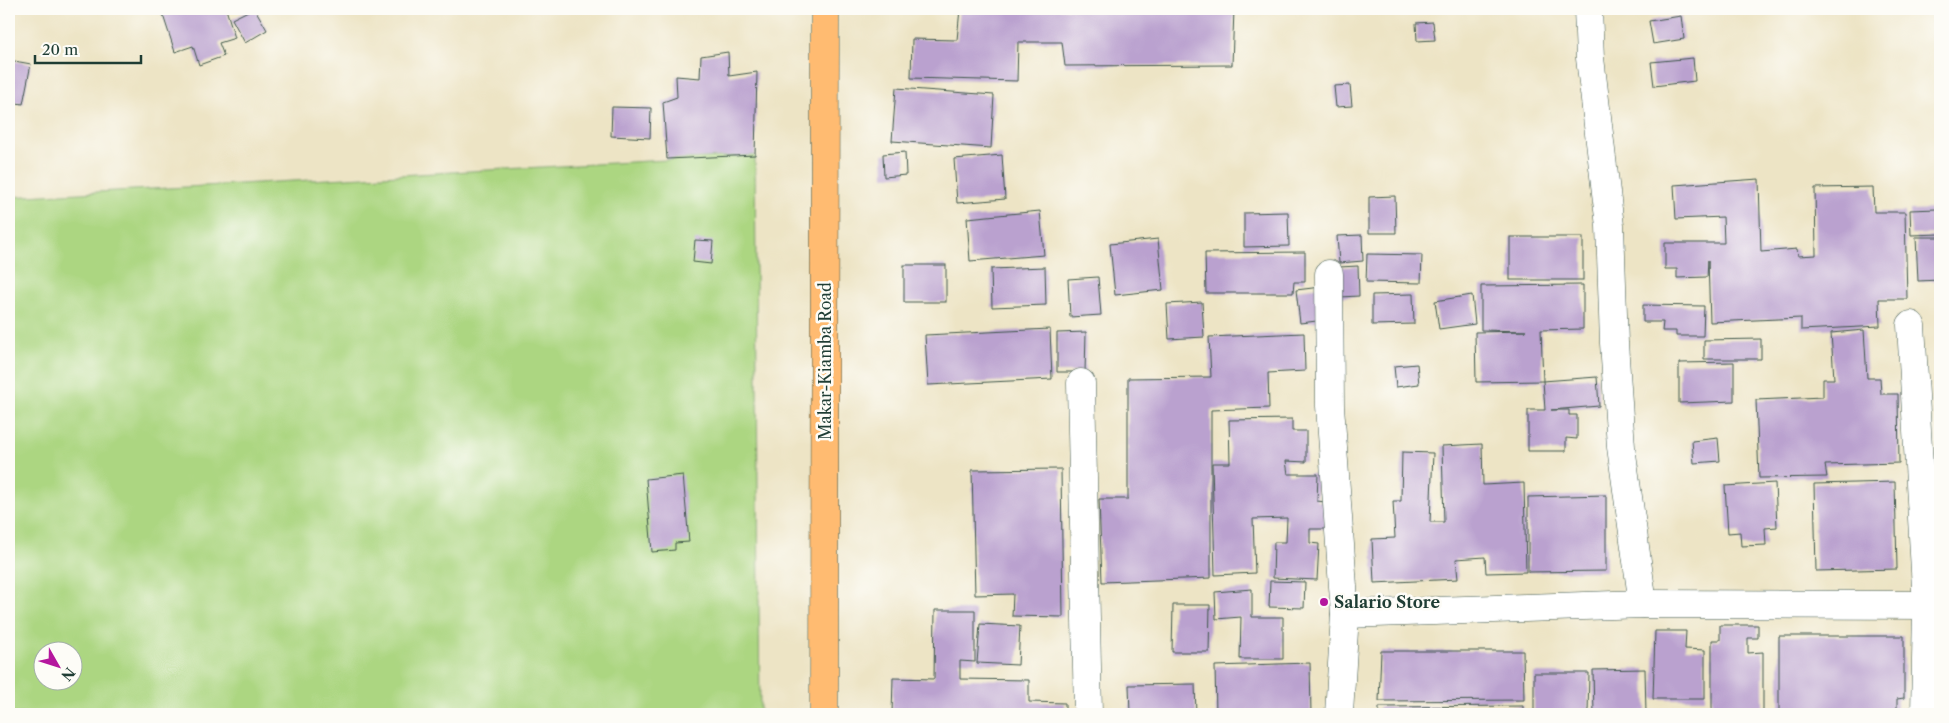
<svg xmlns="http://www.w3.org/2000/svg" width="1949" height="723" font-family="'Libre Caslon Text',serif">
  <style>
    .green { fill: #acd681; stroke: #668a5a; fill-rule: evenodd }
    .building { fill: #baa1cf }
    .lines { fill: none; stroke-linecap: round; stroke-linejoin: round }
    .street-casing { stroke: #3e564a; stroke-width: 29 }
    .primary-casing { stroke: #3e564a; stroke-width: 29 }
    .street { stroke: #fff; stroke-width: 28 }
    .primary { stroke: #ffbb71; stroke-width: 28 }
    .poi-dot { fill: #b5179e; stroke: #fdfcf7; stroke-width: 2 }
    .labels { text-anchor: middle; stroke-width: 5; stroke-linejoin: round; paint-order: stroke }
    .street-label { font-size: 16px; fill: #1f3d34; stroke: #fdfcf7 }
    .poi-label { font-size: 16px; font-weight: bold; fill: #1f3d34; stroke: #fdfcf7; text-anchor: start }
  </style>
  <rect width="100%" height="100%" fill="#fdfcf7"/>
  <filter id="ink" filterUnits="userSpaceOnUse"><feTurbulence type="fractalNoise" baseFrequency=".02" numOctaves="2"/><feDisplacementMap in="SourceGraphic" scale="10" xChannelSelector="R" yChannelSelector="G"/><feConvolveMatrix kernelMatrix="1 2 1 2 8 2 1 2 1" color-interpolation-filters="sRGB"/></filter>
  <filter id="wash" filterUnits="userSpaceOnUse"><feTurbulence type="fractalNoise" baseFrequency=".0096" numOctaves="4" result="noise"/><feDisplacementMap in="SourceGraphic" scale="20" xChannelSelector="R" yChannelSelector="G"/><feGaussianBlur stdDeviation="1.12" result="paint"/><feColorMatrix in="noise" values="0 0 0 0 0 0 0 0 0 0 0 0 0 0 0 0 0 1.4 0 .05"/><feComposite in="paint" operator="in"/></filter>
  <g filter="url(#wash)">
    <rect width="100%" height="100%" fill="#ede4c5"/>
    <path class="green" d="M 755,155 L 760,714 L 9,714 L 9,197 ZM 42,650 L 72,650 L 72,680 L 42,680 Z"/>
    <g id="blocks">
      <g class="building">
        <polygon points="161,9 226,9 235,38 219,43 224,56 199,65 193,46 175,52"/>
        <polygon points="252,9 255,9 267,30 245,43 232,19"/>
        <polygon points="960,9 1234,9 1232,65 1065,66 1062,42 1018,42 1017,81 911,78 912,39 957,40"/>
        <polygon points="1681,16 1684,39 1653,44 1649,21"/>
        <polygon points="1433,22 1435,40 1417,41 1416,23"/>
        <polygon points="728,52 729,76 757,72 755,155 667,159 663,102 677,97 676,76 700,78 701,56"/>
        <polygon points="1693,58 1695,81 1654,86 1651,62"/>
        <polygon points="9,60 31,64 23,104 9,102"/>
        <polygon points="1350,85 1352,106 1336,107 1334,86"/>
        <polygon points="896,88 994,95 991,148 892,141"/>
        <polygon points="612,107 651,108 650,138 611,136"/>
        <polygon points="905,152 906,175 884,177 883,154"/>
        <polygon points="1002,155 1005,199 957,203 954,159"/>
        <polygon points="1759,179 1761,252 1797,249 1798,256 1816,255 1815,188 1873,187 1874,212 1905,212 1907,299 1879,299 1880,326 1801,330 1801,318 1710,322 1708,260 1707,277 1677,278 1677,269 1665,269 1665,243 1724,243 1723,217 1676,219 1674,185"/>
        <polygon points="1937,190 1940,190 1940,234 1911,235 1910,210 1937,209"/>
        <polygon points="1395,196 1396,233 1369,233 1369,197"/>
        <polygon points="1040,211 1044,255 970,261 967,218"/>
        <polygon points="1288,212 1289,246 1244,247 1244,213"/>
        <polygon points="1362,235 1363,261 1339,263 1337,236"/>
        <rect x="1510" y="237" width="73" height="43"/>
        <polygon points="1916,237 1940,237 1940,280 1918,281"/>
        <polygon points="1158,239 1163,290 1115,295 1110,244"/>
        <polygon points="695,240 713,241 711,264 693,262"/>
        <polygon points="1305,252 1305,282 1294,282 1293,293 1206,293 1205,253"/>
        <polygon points="1367,254 1422,255 1421,283 1366,282"/>
        <rect x="904" y="265" width="42" height="37"/>
        <polygon points="1358,266 1359,296 1340,297 1339,267"/>
        <polygon points="1045,267 1046,305 992,307 991,269"/>
        <polygon points="1098,277 1101,315 1070,317 1068,279"/>
        <polygon points="1583,285 1583,329 1541,330 1543,381 1476,382 1475,332 1526,331 1481,330 1481,286"/>
        <polygon points="1321,287 1325,320 1300,323 1296,290"/>
        <polygon points="1413,294 1414,324 1372,325 1372,295"/>
        <polygon points="1472,295 1475,324 1439,329 1435,301"/>
        <polygon points="1202,302 1204,337 1169,339 1167,304"/>
        <polygon points="1643,305 1704,306 1703,336 1676,336 1676,331 1662,331 1663,322 1643,322"/>
        <polygon points="1050,329 1052,379 928,385 925,335"/>
        <polygon points="1864,330 1867,378 1880,378 1881,394 1898,394 1899,463 1825,465 1827,477 1759,478 1756,400 1823,397 1823,379 1834,379 1831,333"/>
        <polygon points="1086,332 1085,372 1057,372 1057,333"/>
        <polygon points="1304,333 1305,371 1268,373 1269,408 1211,410 1211,578 1102,582 1099,499 1128,499 1128,378 1211,377 1209,337"/>
        <polygon points="1761,339 1761,359 1704,359 1704,340"/>
        <polygon points="1734,362 1734,401 1679,403 1679,363"/>
        <polygon points="1417,364 1419,384 1396,387 1394,366"/>
        <polygon points="1597,377 1599,406 1551,410 1569,410 1569,415 1577,415 1577,439 1566,438 1566,451 1528,451 1528,410 1545,410 1543,381"/>
        <polygon points="1292,419 1292,431 1306,431 1306,462 1286,461 1288,474 1318,474 1317,501 1325,502 1325,529 1310,529 1310,543 1319,544 1317,580 1273,578 1274,542 1286,542 1287,518 1253,519 1255,573 1215,575 1212,463 1230,463 1229,420"/>
        <polygon points="1718,438 1720,461 1694,463 1692,441"/>
        <polygon points="1482,444 1483,485 1524,483 1526,572 1486,573 1485,557 1456,559 1458,579 1374,583 1372,539 1395,538 1393,501 1401,501 1402,452 1433,453 1430,522 1444,522 1442,446"/>
        <polygon points="1061,469 1063,617 1012,616 1013,594 975,595 972,470"/>
        <polygon points="683,475 689,542 675,543 675,550 652,552 646,479"/>
        <polygon points="1895,482 1897,569 1816,571 1814,484"/>
        <polygon points="1775,483 1777,527 1765,528 1766,545 1741,546 1740,532 1728,533 1725,486"/>
        <polygon points="1606,495 1606,571 1528,572 1528,497"/>
        <polygon points="1270,581 1305,582 1304,608 1269,607"/>
        <polygon points="1252,589 1252,617 1283,617 1283,659 1240,659 1241,617 1216,619 1215,592"/>
        <polygon points="1173,605 1210,605 1209,652 1172,652"/>
        <polygon points="935,610 975,610 975,662 960,661 960,679 1029,680 1029,702 1065,703 1065,714 892,714 893,678 934,679"/>
        <polygon points="980,624 1020,626 1018,665 977,663"/>
        <polygon points="1720,625 1758,625 1758,638 1748,638 1748,653 1763,652 1763,714 1712,713 1712,640 1720,640"/>
        <polygon points="1655,631 1686,631 1685,649 1705,650 1705,699 1653,699"/>
        <polygon points="1779,636 1904,636 1904,698 1897,699 1897,714 1779,714"/>
        <polygon points="1381,651 1523,651 1524,700 1379,701"/>
        <polygon points="1310,663 1311,714 1216,714 1215,666"/>
        <polygon points="1645,669 1646,714 1594,714 1593,670"/>
        <polygon points="1534,673 1589,673 1588,714 1534,714"/>
        <polygon points="1195,684 1196,714 1130,714 1129,685"/>
        <polygon points="1523,706 1523,714 1379,714 1379,707"/>
      </g>
    </g>
  </g>
  <g filter="url(#ink)">
    <use href="#blocks" fill-opacity="0" stroke="#3e564a" stroke-width="1"/>
    <g class="lines">
      <g class="street-casing">
        <g id="street">
          <polyline points="1588,9 1590,58 1610,226 1614,343 1621,447 1643,604"/>
          <polyline points="1329,274 1330,406 1345,614 1339,714"/>
          <polyline points="1911,325 1927,606 1925,714"/>
          <polyline points="1081,383 1088,714"/>
          <polyline points="1345,614 1643,604 1940,605"/>
        </g>
      </g>
      <g class="primary-casing">
        <polyline id="primary" points="824,714 825,9"/>
      </g>
      <use href="#street" class="street"/>
      <use href="#primary" class="primary"/>
    </g>
  </g>
  <circle class="poi-dot" cx="1324" cy="602" r="5"/>
  <g class="labels">
    <g class="street-label">
      <text transform="translate(825 361) rotate(-90)" y="6">Makar-Kiamba Road</text>
    </g>
    <g class="poi-label">
      <text x="1334" y="608">Salario Store</text>
    </g>
  </g>
  <rect width="1949" height="723" fill="none" stroke="#fdfcf7" stroke-width="30"/>
  <g transform="translate(58 666) rotate(129)"><circle r="24" fill="#fdfcf7" stroke="#a4b0a9"/>
  <path d="M0-4L9 19L0 12L-9 19Z" fill="#b5179e"/>
  <text y="-8" font-size="14" font-weight="bold" text-anchor="middle" fill="#1f3d34">N</text>
  </g>
  <path d="M35 55v8h106v-8" fill="none" stroke="#1f3d34" stroke-width="2.5"/>
  <text x="42" y="55" font-size="15" fill="#1f3d34" stroke="#fdfcf7" stroke-width="4" paint-order="stroke">20 m</text>
</svg>
